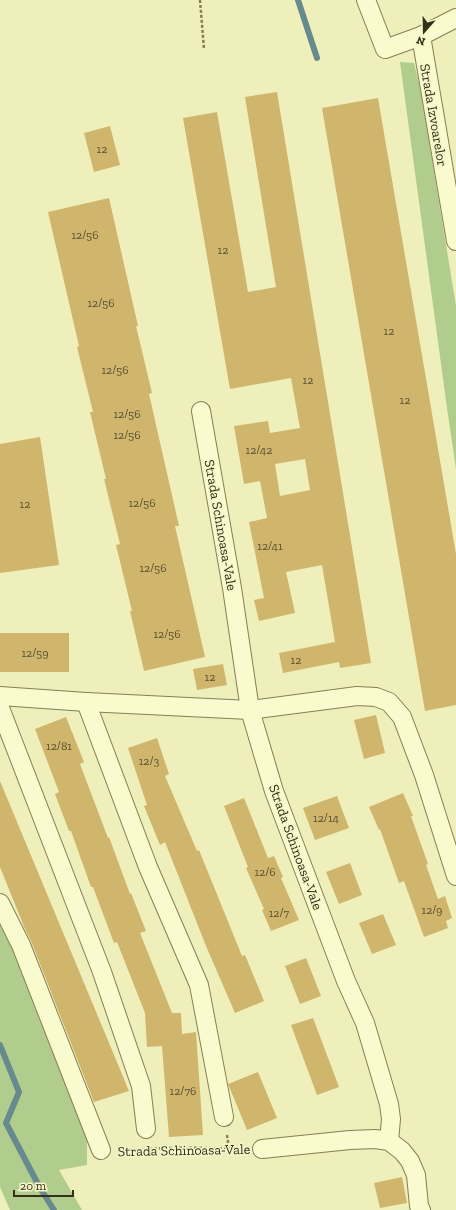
<svg xmlns="http://www.w3.org/2000/svg" width="456" height="1210" font-family="'Zilla Slab',serif">
  <style>
    .green { fill: #b1cd8e }
    .lines { fill: none; stroke-linecap: round; stroke-linejoin: round }
    .stream { stroke: #668a8d; stroke-width: 6 }
    .building { fill: #d0b66d; fill-rule: evenodd }
    .minor-casing { stroke: #867f54; stroke-width: 20 }
    .path { stroke: #867f54; stroke-width: 2.5; stroke-dasharray: 3 2; stroke-linecap: butt }
    .minor { stroke: #f9facd; stroke-width: 18 }
    .labels { text-anchor: middle; stroke-width: 3; stroke-linejoin: round; paint-order: stroke }
    .number-label { font-size: 12px; fill: #5c512f }
    .street-label { font-size: 14px; fill: #352f1a; stroke: #f5f7c9 }
  </style>
  <rect width="100%" height="100%" fill="#eeefba"/>
  <g class="green">
    <polygon points="400,62 414,63 421,92 456,306 456,469 447,408"/>
    <polygon points="0,924 9,941 87,1139 87,1165 59,1170 82,1210 10,1210 0,1187"/>
  </g>
  <g class="lines">
    <g class="stream">
      <polyline points="298,0 317,58"/>
      <polyline points="0,1045 19,1092 6,1123 40,1188 54,1210"/>
    </g>
  </g>
  <g class="building">
    <path d="M 277,92 L 371,663 L 340,668 L 339,662 L 283,673 L 279,653 L 335,642 L 322,565 L 286,572 L 295,613 L 259,621 L 254,600 L 264,598 L 249,522 L 267,518 L 260,481 L 244,484 L 234,426 L 268,421 L 270,433 L 300,428 L 291,378 L 230,389 L 183,118 L 217,112 L 248,292 L 276,287 L 245,97 ZM 305,459 L 310,490 L 280,496 L 275,464 Z"/>
    <polygon points="378,98 456,554 456,705 425,711 322,108"/>
    <polygon points="110,126 120,165 94,172 84,133"/>
    <polygon points="109,198 138,326 136,326 152,393 149,394 179,526 175,526 205,657 144,671 130,611 132,611 116,545 120,544 104,479 106,479 90,412 93,412 77,347 79,346 48,212"/>
    <polygon points="40,437 59,565 0,573 0,444"/>
    <rect x="0" y="633" width="69" height="39"/>
    <polygon points="223,664 227,685 197,690 193,669"/>
    <polygon points="376,715 385,753 364,759 354,720"/>
    <polygon points="66,717 84,762 80,764 108,838 109,837 130,894 131,893 146,931 140,933 172,1013 181,1013 182,1034 196,1032 203,1135 169,1137 162,1046 147,1047 145,1013 117,942 114,943 93,887 91,887 71,831 69,831 55,794 59,792 35,729"/>
    <polygon points="157,738 169,774 165,776 197,851 199,850 242,956 245,955 264,1001 235,1013 206,946 165,842 160,845 144,806 147,805 128,748"/>
    <polygon points="0,781 129,1091 94,1102 31,941 25,929 0,867"/>
    <polygon points="403,793 413,816 411,816 428,864 426,865 438,899 445,896 452,918 446,921 448,928 424,937 404,881 399,883 380,829 379,830 369,807"/>
    <polygon points="337,796 349,828 315,840 303,808"/>
    <polygon points="244,798 268,858 274,856 283,877 281,878 299,920 271,931 262,910 264,909 246,868 248,867 224,806"/>
    <polygon points="350,863 362,895 339,904 326,872"/>
    <polygon points="383,914 396,945 372,954 359,923"/>
    <polygon points="306,958 321,996 300,1004 285,966"/>
    <polygon points="313,1018 339,1087 317,1095 291,1025"/>
    <polygon points="258,1072 277,1118 247,1130 228,1084"/>
    <polygon points="402,1177 407,1203 380,1208 374,1183"/>
  </g>
  <g class="lines">
    <g class="minor-casing">
      <g id="minor">
        <polyline points="366,0 385,49 421,36 456,18"/>
        <polyline points="421,36 456,241"/>
        <polyline points="201,411 232,588 250,710 274,791 346,981 365,1023 389,1104 391,1119 389,1141"/>
        <polyline points="0,696 86,702 250,710 357,696 376,697 389,702 402,717 424,775 456,876"/>
        <polyline points="86,702 148,867 199,985 224,1117"/>
        <polyline points="0,708 102,972 141,1086 146,1129"/>
        <polyline points="0,903 21,945 101,1150"/>
        <polyline points="262,1149 350,1140 375,1139 389,1141 402,1151 410,1161 416,1175 419,1206 421,1210"/>
      </g>
    </g>
    <g class="path">
      <polyline points="200,0 204,49"/>
      <polyline points="227,1135 229,1149"/>
      <path d="M 119,1151 C 147,1149 176,1147 204,1148 C 217,1148 231,1149 244,1149"/>
    </g>
    <use href="#minor" class="minor"/>
  </g>
  <g class="labels">
    <g class="number-label">
      <text x="102" y="153">12</text>
      <text x="85" y="239">12/56</text>
      <text x="223" y="254">12</text>
      <text x="101" y="307">12/56</text>
      <text x="389" y="335">12</text>
      <text x="115" y="374">12/56</text>
      <text x="308" y="384">12</text>
      <text x="405" y="404">12</text>
      <text x="127" y="418">12/56</text>
      <text x="127" y="439">12/56</text>
      <text x="259" y="454">12/42</text>
      <text x="142" y="507">12/56</text>
      <text x="25" y="508">12</text>
      <text x="270" y="550">12/41</text>
      <text x="153" y="572">12/56</text>
      <text x="167" y="638">12/56</text>
      <text x="35" y="657">12/59</text>
      <text x="296" y="664">12</text>
      <text x="210" y="681">12</text>
      <text x="59" y="750">12/81</text>
      <text x="149" y="765">12/3</text>
      <text x="326" y="822">12/14</text>
      <text x="265" y="876">12/6</text>
      <text x="432" y="914">12/9</text>
      <text x="279" y="917">12/7</text>
      <text x="183" y="1095">12/76</text>
    </g>
    <g class="street-label">
      <text transform="translate(434 115) rotate(80)" y="5">Strada Izvoarelor</text>
      <text transform="translate(221 525) rotate(80)" y="5">Strada Schinoasa-Vale</text>
      <text transform="translate(296 847) rotate(70)" y="5">Strada Schinoasa-Vale</text>
      <text transform="translate(184 1150) rotate(-1)" y="5">Strada Schinoasa-Vale</text>
    </g>
  </g>
  <g transform="translate(424 32) rotate(200)" stroke="#f5f7c9" stroke-width="3" paint-order="stroke">
  <path d="M0-3L7 15L0 10L-7 15Z" fill="#352f1a"/>
  <text y="-6" font-size="11" font-weight="bold" text-anchor="middle" fill="#352f1a">N</text>
  </g>
  <path d="M14 1190v6h59v-6" fill="none" stroke="#352f1a" stroke-width="2"/>
  <text x="20" y="1190" font-size="12" fill="#352f1a" stroke="#f5f7c9" stroke-width="3" paint-order="stroke">20 m</text>
</svg>
